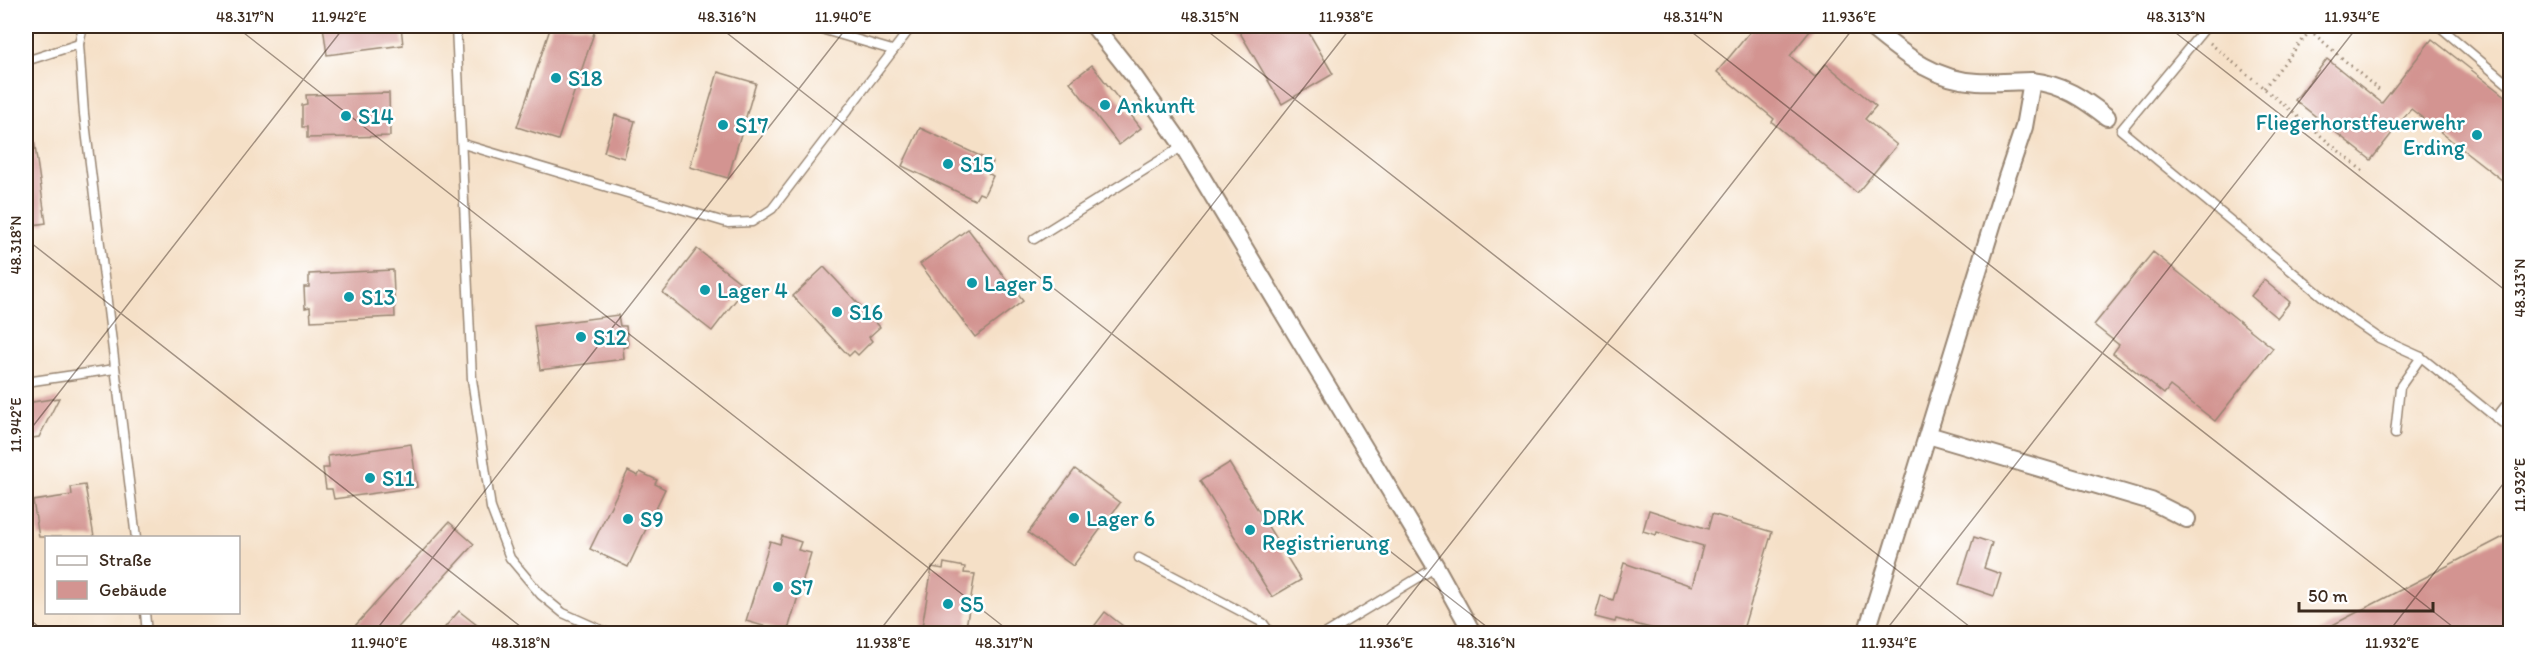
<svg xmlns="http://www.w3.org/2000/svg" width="2536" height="659" font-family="Itim,sans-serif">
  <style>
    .building { fill: #d39491 }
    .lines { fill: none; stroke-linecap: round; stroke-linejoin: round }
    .service-casing { stroke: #988572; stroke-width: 11 }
    .minor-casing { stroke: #988572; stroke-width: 20 }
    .path { stroke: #988572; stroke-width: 3; stroke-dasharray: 1.5 4.5; stroke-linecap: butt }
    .service { stroke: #fff; stroke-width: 8 }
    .minor { stroke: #fff; stroke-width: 16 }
    .ticks { fill: none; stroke: #3b2a1e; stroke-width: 1.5; stroke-opacity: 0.45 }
    .culture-dot { fill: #0f9aa8; stroke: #fff; stroke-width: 2 }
    .labels { text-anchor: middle; stroke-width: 5; stroke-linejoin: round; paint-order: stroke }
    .culture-label { font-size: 22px; fill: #0d838f; stroke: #fff; text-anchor: start }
    .neatline { fill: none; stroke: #3b2a1e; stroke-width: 2 }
    .ticks-label { font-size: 15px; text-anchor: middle; fill: #3b2a1e }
  </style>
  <rect width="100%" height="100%" fill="#fff"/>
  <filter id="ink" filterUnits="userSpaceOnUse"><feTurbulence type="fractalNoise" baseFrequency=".0167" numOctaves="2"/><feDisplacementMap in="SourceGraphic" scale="12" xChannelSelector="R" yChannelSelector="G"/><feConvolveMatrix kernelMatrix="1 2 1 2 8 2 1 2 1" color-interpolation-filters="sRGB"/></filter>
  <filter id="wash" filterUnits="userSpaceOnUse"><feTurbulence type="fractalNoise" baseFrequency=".008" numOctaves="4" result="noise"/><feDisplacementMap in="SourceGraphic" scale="24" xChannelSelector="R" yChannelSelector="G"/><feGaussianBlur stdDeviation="1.35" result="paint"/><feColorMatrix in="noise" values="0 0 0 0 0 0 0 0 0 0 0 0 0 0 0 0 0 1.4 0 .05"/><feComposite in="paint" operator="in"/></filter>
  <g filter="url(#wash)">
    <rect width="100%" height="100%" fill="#f5e0c7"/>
    <g id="blocks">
      <g class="building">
        <polygon points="323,26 401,26 403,45 327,55"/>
        <polygon points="551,26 583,26 595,30 558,140 517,127"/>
        <polygon points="1236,26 1305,26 1333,74 1282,104"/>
        <polygon points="1755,26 1814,26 1790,56 1815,77 1826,64 1876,106 1865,119 1897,145 1857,193 1772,122 1774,119 1717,72"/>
        <polygon points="2432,39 2511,101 2511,187 2411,109 2371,160 2295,100 2327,59 2382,103"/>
        <polygon points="1092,65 1141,128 1119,145 1070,82"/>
        <polygon points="718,72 756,83 728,178 690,167"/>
        <polygon points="389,93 390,136 307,138 307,127 302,127 302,105 307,104 306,95"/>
        <polygon points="615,115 635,121 624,158 604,152"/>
        <polygon points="920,128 993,162 988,173 993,176 984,195 979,193 975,200 902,166"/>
        <polygon points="26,140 34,140 46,223 26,226"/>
        <polygon points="968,229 1023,301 975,337 920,264"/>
        <polygon points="697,249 746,287 712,331 663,293"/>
        <polygon points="2153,252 2273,348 2215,421 2170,386 2164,394 2113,353 2119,345 2094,325"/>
        <polygon points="824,267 880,327 869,337 872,341 858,355 854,351 849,356 793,296"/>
        <polygon points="393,270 395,317 311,321 310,307 305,308 304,287 309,287 309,274"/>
        <polygon points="2264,280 2290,302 2277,318 2251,296"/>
        <polygon points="618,315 620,326 626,326 628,347 623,347 624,359 540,370 534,326"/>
        <polygon points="59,398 39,437 26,439 26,403"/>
        <polygon points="411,444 417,487 334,499 332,489 326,489 323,468 329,468 328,456"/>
        <polygon points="1229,463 1301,580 1272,597 1200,481"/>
        <polygon points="1075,469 1120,503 1073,566 1028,533"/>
        <polygon points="628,471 638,476 640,472 657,480 655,484 665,489 628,567 590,549"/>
        <polygon points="85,485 94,537 39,537 33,501 72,495 71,487"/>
        <polygon points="1649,510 1708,529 1712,514 1772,532 1742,633 1657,633 1658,630 1616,619 1615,622 1595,617 1601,596 1613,600 1624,563 1692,586 1703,546 1657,532 1656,535 1643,531"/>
        <polygon points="449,522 474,544 393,633 364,633 355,626"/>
        <polygon points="2511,533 2511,633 2317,633 2486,546"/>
        <polygon points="782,536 801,542 798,550 811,553 787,633 746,621 770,541 780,544"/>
        <polygon points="1974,537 1992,543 1984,568 2001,574 1994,596 1959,584"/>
        <polygon points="944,563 965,567 964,573 975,574 965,633 921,633 932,567 943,569"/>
        <polygon points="459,611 487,633 440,633"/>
        <polygon points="1105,612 1132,633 1089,633"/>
      </g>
    </g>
  </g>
  <g filter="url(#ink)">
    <use href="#blocks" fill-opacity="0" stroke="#988572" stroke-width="1.5"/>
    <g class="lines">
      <g class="service-casing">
        <g id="service">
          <polyline points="83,26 79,44 84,114 136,538"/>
          <polyline points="456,26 472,379 491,508 510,558 541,595 563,613 610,634"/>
          <polyline points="811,26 892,50"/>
          <polyline points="2207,26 2121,130 2340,311 2379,338 2421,357 2510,429"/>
          <polyline points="2439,26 2510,86"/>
          <polyline points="26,61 79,44"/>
          <polyline points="463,144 728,223 752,222 772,209 912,26"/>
          <polyline points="1034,239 1183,146"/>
          <polyline points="26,382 115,369"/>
          <polyline points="2496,418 2510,400"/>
          <polyline points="2395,434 2400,387 2421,357"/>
          <polyline points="1139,558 1263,623 1271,634"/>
          <polyline points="145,612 147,634"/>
          <polyline points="1325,634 1436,567"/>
        </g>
      </g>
      <g class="minor-casing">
        <g id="minor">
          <polyline points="1094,26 1133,75 1183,146 1436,567 1473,634"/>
          <path d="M 2032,81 C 2062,84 2084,99 2107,117"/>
          <polyline points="1928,435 2151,501 2187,519"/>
          <path d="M 1866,634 L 2007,177 L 2024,127 L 2032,81 C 2014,81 1995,83 1977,82 C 1932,80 1903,53 1869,26"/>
        </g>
      </g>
      <g class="path">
        <polyline points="2305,26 2381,92"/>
        <polyline points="2210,43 2364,172"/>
        <polyline points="2264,88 2314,26"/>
      </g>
      <use href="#service" class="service"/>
      <use href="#minor" class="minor"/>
    </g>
  </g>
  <path class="ticks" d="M 235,26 L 1013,634M 718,26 L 1496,634M 1201,26 L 1979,634M 1684,26 L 2462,634M 2167,26 L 2510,294M 26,239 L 530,634M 26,435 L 345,26M 26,616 L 47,634M 373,634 L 848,26M 877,634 L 1352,26M 1380,634 L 1855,26M 1883,634 L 2358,26M 2387,634 L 2510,475"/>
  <g class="culture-dot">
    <circle cx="556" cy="78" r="6"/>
    <circle cx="1105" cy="105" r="6"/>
    <circle cx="346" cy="116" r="6"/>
    <circle cx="723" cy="125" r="6"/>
    <circle cx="2477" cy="135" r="6"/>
    <circle cx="948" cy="164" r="6"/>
    <circle cx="972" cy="283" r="6"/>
    <circle cx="705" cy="290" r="6"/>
    <circle cx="349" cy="297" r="6"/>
    <circle cx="837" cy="312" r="6"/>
    <circle cx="581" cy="337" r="6"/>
    <circle cx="370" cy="478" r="6"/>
    <circle cx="1074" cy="518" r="6"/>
    <circle cx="628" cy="519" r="6"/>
    <circle cx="1250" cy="530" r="6"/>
    <circle cx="778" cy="587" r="6"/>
    <circle cx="948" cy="604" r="6"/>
  </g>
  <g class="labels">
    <g class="culture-label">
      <text x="568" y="86">S18</text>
      <text x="1117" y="113">Ankunft</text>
      <text x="358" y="124">S14</text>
      <text x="2465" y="130" text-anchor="end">Fliegerhorstfeuerwehr<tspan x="2465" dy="25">Erding</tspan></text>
      <text x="735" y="133">S17</text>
      <text x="960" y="172">S15</text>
      <text x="984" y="291">Lager 5</text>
      <text x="717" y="298">Lager 4</text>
      <text x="361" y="305">S13</text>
      <text x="849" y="320">S16</text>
      <text x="593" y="345">S12</text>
      <text x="382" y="486">S11</text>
      <text x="1262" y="525">DRK<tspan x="1262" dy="25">Registrierung</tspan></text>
      <text x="1086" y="526">Lager 6</text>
      <text x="640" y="527">S9</text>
      <text x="790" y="595">S7</text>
      <text x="960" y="612">S5</text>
    </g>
  </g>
  <rect width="2536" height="659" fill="none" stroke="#fff" stroke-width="66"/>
  <rect x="45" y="536" width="195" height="78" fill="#ffffff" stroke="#b1aaa5" stroke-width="1.5"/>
  <rect x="57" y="556" width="30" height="9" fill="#ffffff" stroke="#b1aaa5" stroke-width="1.5"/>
  <text x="99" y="566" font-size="18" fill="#3b2a1e">Straße</text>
  <rect x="57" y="581" width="30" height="18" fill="#d39491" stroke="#b1aaa5" stroke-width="1.5"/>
  <text x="99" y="596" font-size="18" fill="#3b2a1e">Gebäude</text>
  <path d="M2299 602v9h134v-9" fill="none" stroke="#3b2a1e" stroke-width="3"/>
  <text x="2308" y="602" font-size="18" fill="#3b2a1e" stroke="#ffffff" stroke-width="4.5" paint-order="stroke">50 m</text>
  <rect x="33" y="33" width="2470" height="593" class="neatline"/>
  <g class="ticks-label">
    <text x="245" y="22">48.317°N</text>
    <text x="339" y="22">11.942°E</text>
    <text x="727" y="22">48.316°N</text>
    <text x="843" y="22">11.940°E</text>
    <text x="1210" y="22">48.315°N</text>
    <text x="1346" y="22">11.938°E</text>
    <text x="1693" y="22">48.314°N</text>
    <text x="1849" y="22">11.936°E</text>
    <text x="2176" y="22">48.313°N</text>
    <text x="2352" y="22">11.934°E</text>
    <text transform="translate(16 245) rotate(-90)" y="5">48.318°N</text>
    <text transform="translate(2520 288) rotate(-90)" y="5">48.313°N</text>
    <text transform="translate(16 425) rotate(-90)" y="5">11.942°E</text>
    <text transform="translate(2520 485) rotate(-90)" y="5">11.932°E</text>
    <text x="379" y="648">11.940°E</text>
    <text x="521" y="648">48.318°N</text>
    <text x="883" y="648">11.938°E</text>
    <text x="1004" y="648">48.317°N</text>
    <text x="1386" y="648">11.936°E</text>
    <text x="1486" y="648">48.316°N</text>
    <text x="1889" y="648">11.934°E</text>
    <text x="2392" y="648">11.932°E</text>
  </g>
</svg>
